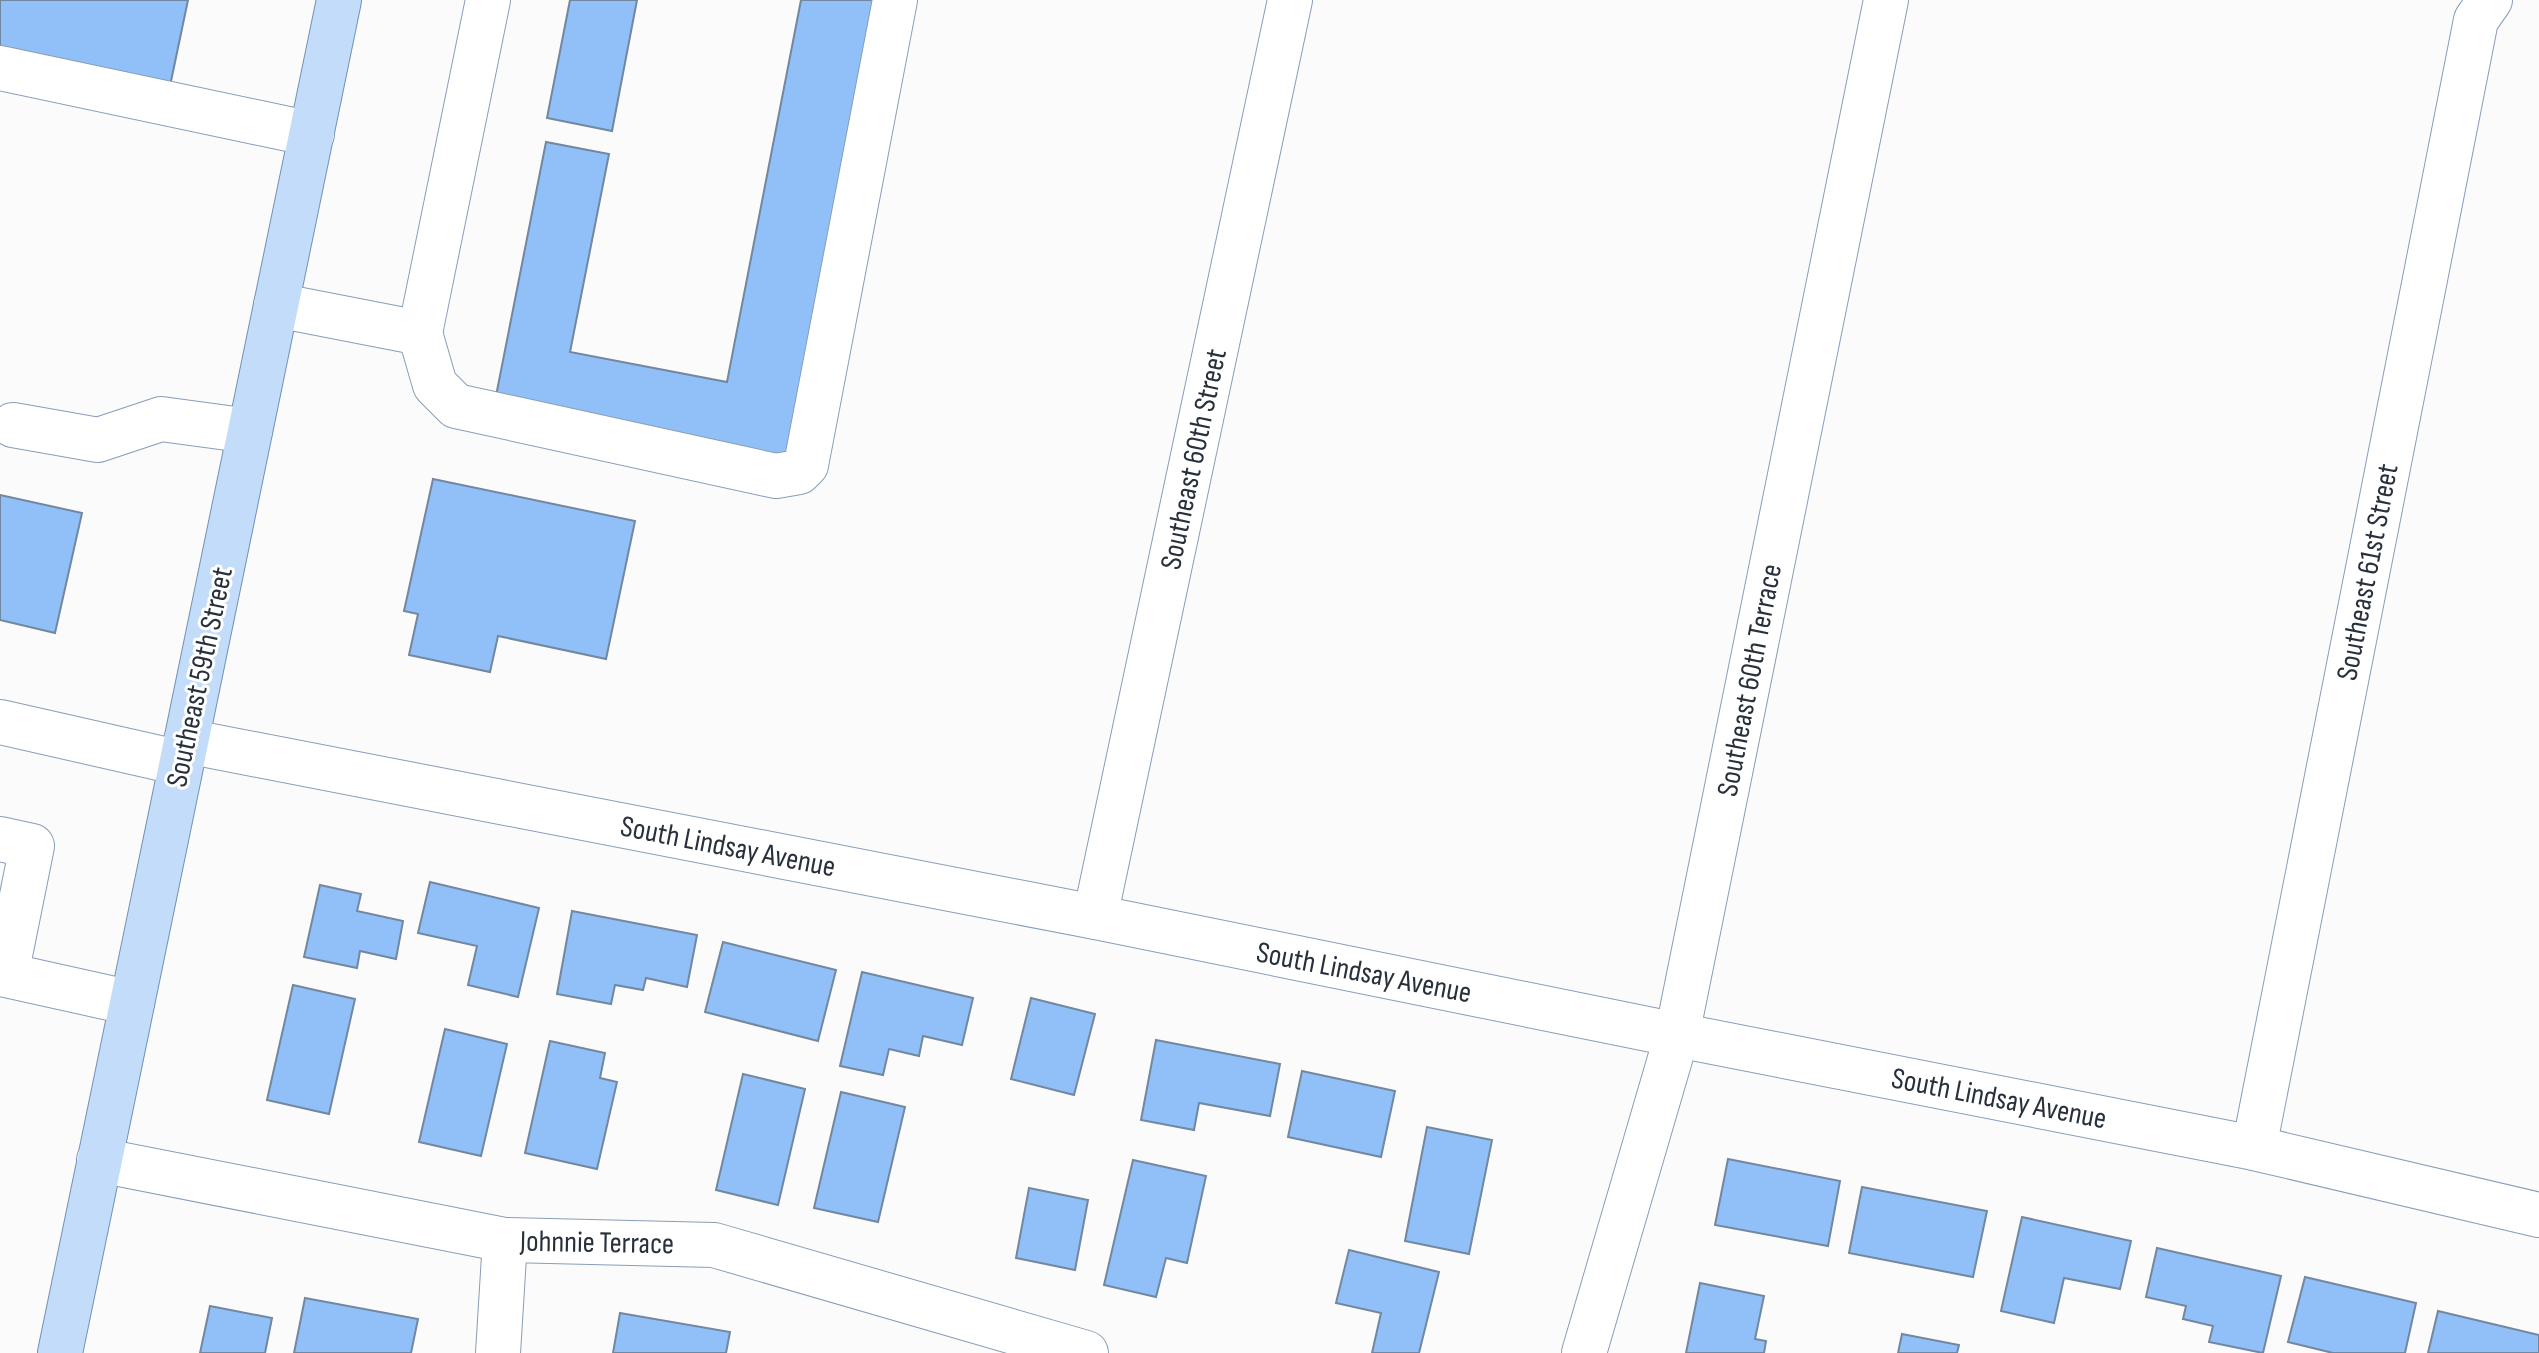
<svg xmlns="http://www.w3.org/2000/svg" width="2539" height="1353" font-family="'Sofia Sans Condensed',sans-serif">
  <style>
    .building { fill: #90c0f7; stroke: #7287a0; stroke-width: 2 }
    .lines { fill: none; stroke-linecap: round; stroke-linejoin: round }
    .minor-casing { stroke: #889eb7; stroke-width: 46 }
    .major-casing { stroke: #7291b5; stroke-width: 46 }
    .minor { stroke: #fff; stroke-width: 44 }
    .major { stroke: #c2dcfa; stroke-width: 44 }
    .labels { text-anchor: middle; stroke-width: 6; stroke-linejoin: round; paint-order: stroke }
    .street-label { font-size: 30px; fill: #28313b; stroke: #fff }
  </style>
  <rect width="100%" height="100%" fill="#fbfbfb"/>
  <g class="building">
    <polygon points="0,0 188,0 170,86 0,51"/>
    <polygon points="570,0 637,0 612,131 547,118"/>
    <polygon points="801,0 883,0 798,460 495,401 546,142 609,154 570,352 727,382"/>
    <polygon points="433,479 635,521 606,659 498,636 490,672 409,655 418,614 404,611"/>
    <polygon points="0,495 82,513 55,633 0,620"/>
    <polygon points="430,882 539,908 518,997 468,985 477,946 418,933"/>
    <polygon points="320,885 361,894 357,911 403,921 396,959 360,951 357,968 304,957"/>
    <polygon points="572,911 697,935 687,987 646,978 643,990 615,985 611,1004 557,994"/>
    <polygon points="723,942 836,970 818,1041 705,1012"/>
    <polygon points="862,972 973,998 962,1045 923,1036 919,1056 889,1049 883,1075 840,1066"/>
    <polygon points="293,985 355,999 329,1114 267,1100"/>
    <polygon points="1031,998 1095,1014 1074,1095 1011,1079"/>
    <polygon points="445,1029 507,1044 481,1156 419,1142"/>
    <polygon points="1156,1040 1280,1064 1270,1116 1199,1103 1194,1130 1141,1120"/>
    <polygon points="550,1041 605,1053 600,1078 617,1082 597,1169 525,1153"/>
    <polygon points="1302,1071 1395,1091 1381,1157 1288,1137"/>
    <polygon points="743,1074 805,1089 778,1205 716,1190"/>
    <polygon points="841,1092 905,1107 878,1222 814,1208"/>
    <polygon points="1427,1127 1492,1140 1469,1254 1405,1241"/>
    <polygon points="1728,1159 1840,1181 1828,1246 1715,1225"/>
    <polygon points="1133,1160 1206,1176 1187,1263 1166,1258 1156,1297 1104,1285"/>
    <polygon points="1862,1187 1987,1211 1973,1277 1849,1253"/>
    <polygon points="1029,1188 1088,1200 1075,1270 1016,1258"/>
    <polygon points="2022,1217 2131,1241 2120,1289 2064,1278 2054,1323 2001,1311"/>
    <polygon points="2157,1248 2281,1276 2263,1353 2209,1342 2213,1326 2183,1319 2186,1306 2146,1297"/>
    <polygon points="1349,1250 1439,1272 1419,1353 1372,1353 1381,1313 1336,1303"/>
    <polygon points="2305,1277 2416,1303 2405,1353 2333,1353 2288,1342"/>
    <polygon points="1700,1283 1764,1296 1755,1339 1766,1341 1764,1353 1686,1353"/>
    <polygon points="305,1298 418,1319 411,1353 294,1353"/>
    <polygon points="210,1306 272,1318 265,1353 200,1353"/>
    <polygon points="2438,1311 2539,1335 2539,1353 2428,1353"/>
    <polygon points="620,1313 730,1332 726,1353 613,1353"/>
    <polygon points="1902,1334 1959,1345 1957,1353 1898,1353"/>
  </g>
  <g class="lines">
    <g class="minor-casing">
      <g id="minor">
        <polyline points="0,68 312,134"/>
        <polyline points="276,305 420,333 435,385 456,406 776,476 799,472 806,465 895,0"/>
        <polyline points="420,333 488,0"/>
        <polyline points="13,425 98,440 161,419 250,431"/>
        <polyline points="0,722 181,763"/>
        <polyline points="186,741 1095,917 1677,1035 2254,1148 2539,1215"/>
        <polyline points="0,839 32,846 6,975 132,1003"/>
        <polyline points="1095,917 1290,0"/>
        <polyline points="2254,1148 2476,20 2490,0"/>
        <polyline points="99,1160 505,1240 714,1245 1086,1353"/>
        <polyline points="498,1353 505,1240"/>
        <polyline points="1584,1353 1677,1035 1886,0"/>
      </g>
    </g>
    <g class="major-casing">
      <polyline id="major" points="60,1353 339,0"/>
    </g>
    <use href="#minor" class="minor"/>
    <use href="#major" class="major"/>
  </g>
  <g class="labels">
    <g class="street-label">
      <text transform="translate(1193 459) rotate(-78)" y="10">Southeast 60th Street</text>
      <text transform="translate(2367 572) rotate(-79)" y="10">Southeast 61st Street</text>
      <text transform="translate(199 677) rotate(-78)" y="10">Southeast 59th Street</text>
      <text transform="translate(1749 680) rotate(-79)" y="10">Southeast 60th Terrace</text>
      <text transform="translate(728 846) rotate(11)" y="10">South Lindsay Avenue</text>
      <text transform="translate(1364 972) rotate(11)" y="10">South Lindsay Avenue</text>
      <text transform="translate(1999 1098) rotate(11)" y="10">South Lindsay Avenue</text>
      <text transform="translate(597 1242) rotate(1)" y="10">Johnnie Terrace</text>
    </g>
  </g>
</svg>
